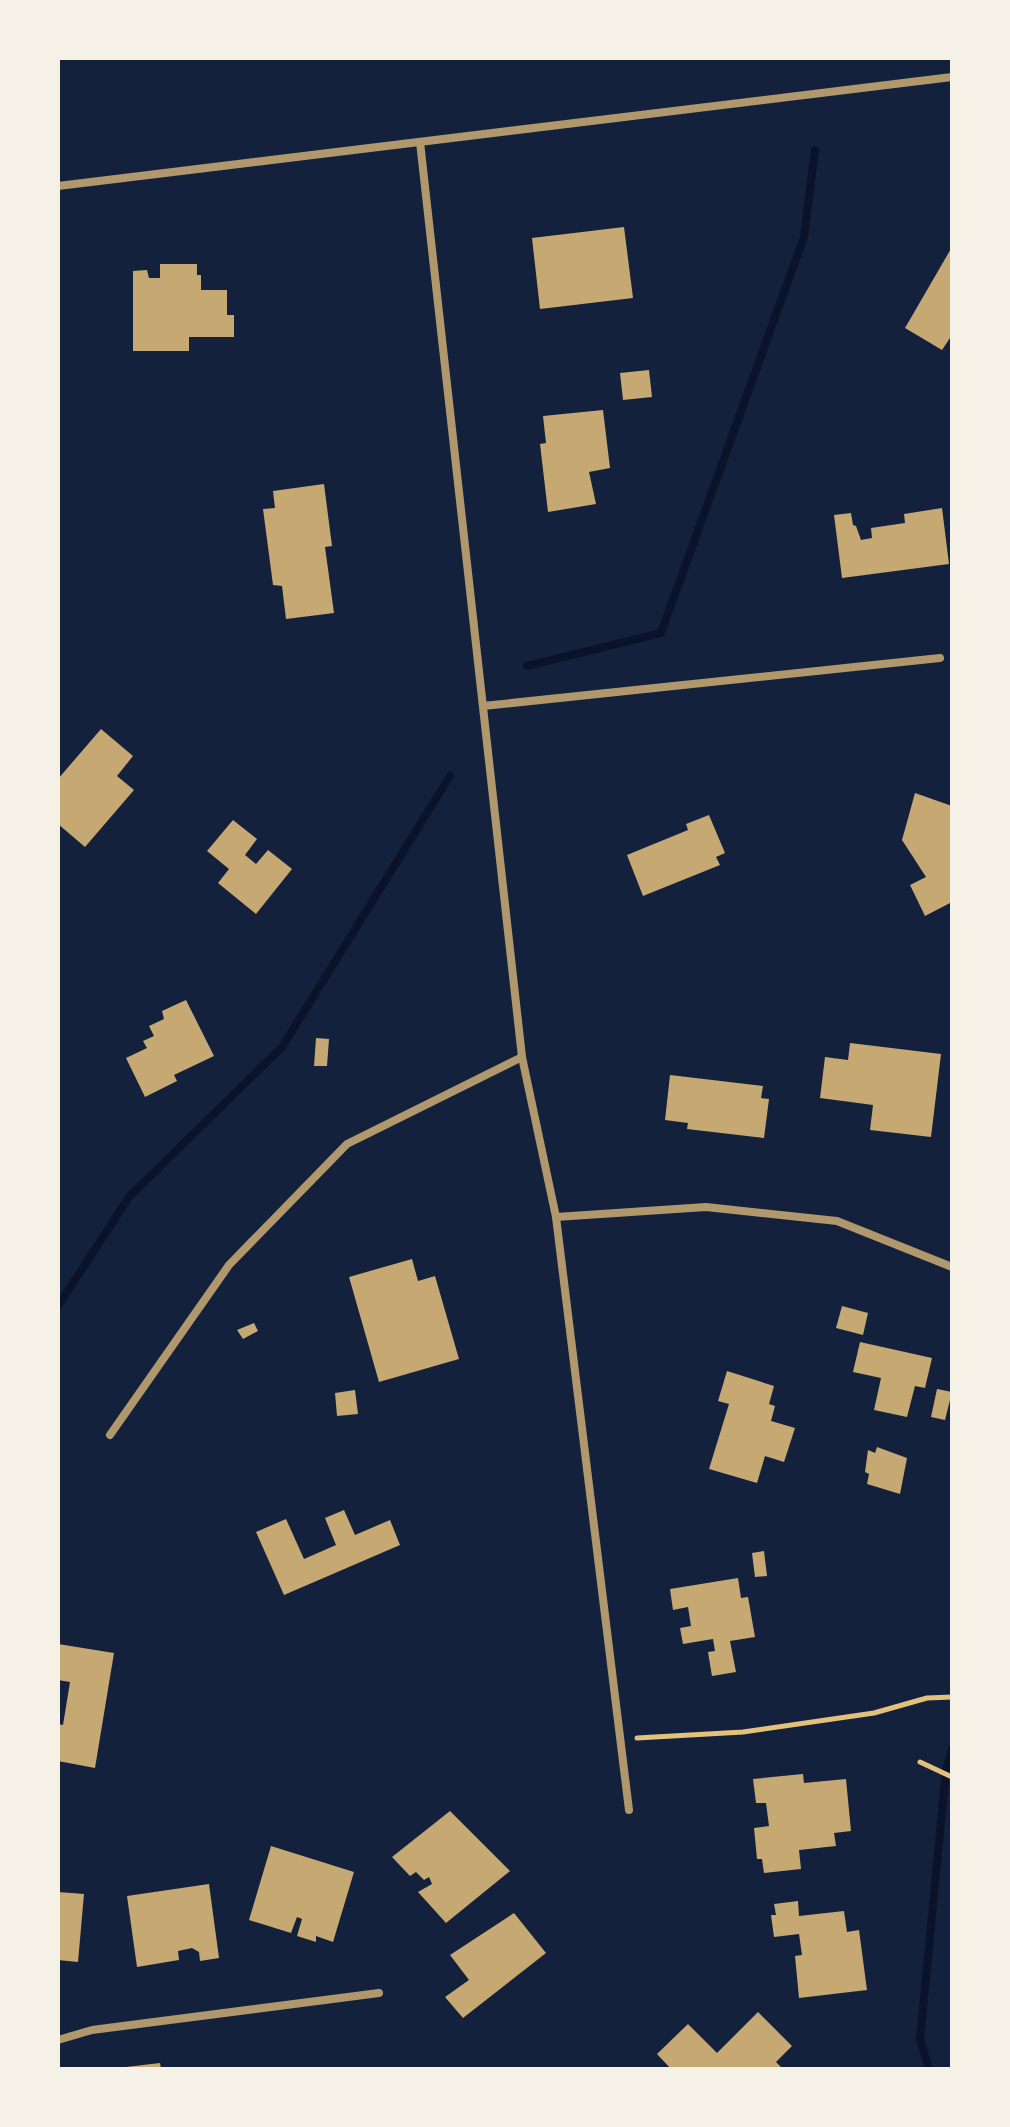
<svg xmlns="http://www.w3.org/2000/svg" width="1010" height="2127" font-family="'Varela Round',sans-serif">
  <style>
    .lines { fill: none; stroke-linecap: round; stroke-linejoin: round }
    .stream { stroke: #0b132b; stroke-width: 8 }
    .building { fill: #c6a872 }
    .path { stroke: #e5c07b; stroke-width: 5 }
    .minor { stroke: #b1986c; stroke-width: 8 }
  </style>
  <rect width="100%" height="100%" fill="#14213d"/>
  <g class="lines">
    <g class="stream">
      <polyline points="527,666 661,633 804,237 815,150"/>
      <polyline points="58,1306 129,1197 282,1047 450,776"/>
      <polyline points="928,2065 920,2040 946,1770 952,1749"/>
    </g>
  </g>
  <g class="building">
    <polygon points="624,227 633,298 540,309 532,238"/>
    <polygon points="952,247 952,335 942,350 905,328"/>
    <polygon points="160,264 197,264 197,275 201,275 201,290 227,290 227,315 234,315 234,337 189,337 189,351 133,351 133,271 147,270 149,278 160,278"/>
    <polygon points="649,370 652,397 623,400 620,373"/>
    <polygon points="603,410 610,468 589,472 596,504 548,512 540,444 546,443 543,416"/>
    <polygon points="324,484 332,546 325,547 334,613 286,619 282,586 273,585 263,509 275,508 273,491"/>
    <polygon points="942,508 949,564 842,578 834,515 851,513 853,525 856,526 861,540 872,538 871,528 905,523 904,514"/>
    <polygon points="101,729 133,756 117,776 134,790 85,847 58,824 58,779"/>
    <polygon points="915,793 952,806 952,902 925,916 910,885 926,877 902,840"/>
    <polygon points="709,815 725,853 716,857 720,865 643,896 627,855 688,830 686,824"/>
    <polygon points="233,820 257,839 245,855 256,864 268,850 292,869 256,914 218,883 229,869 207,851"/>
    <polygon points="186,1000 214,1056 174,1075 177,1081 145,1097 126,1058 147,1048 143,1041 154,1036 149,1026 164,1019 162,1011"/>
    <polygon points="316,1038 329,1039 327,1066 314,1066"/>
    <polygon points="850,1043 941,1054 931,1137 870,1130 873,1105 820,1098 825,1057 848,1060"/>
    <polygon points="670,1075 763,1086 761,1098 769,1099 764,1138 687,1129 688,1123 665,1120"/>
    <polygon points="412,1259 418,1281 435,1276 459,1359 379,1382 349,1277"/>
    <polygon points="842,1306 868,1313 863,1335 836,1328"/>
    <polygon points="254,1323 258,1331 243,1339 237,1330"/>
    <polygon points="860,1342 932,1358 925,1388 915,1386 907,1417 874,1410 881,1378 853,1372"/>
    <polygon points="727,1371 774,1386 769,1404 775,1406 771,1421 795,1428 784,1462 765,1456 757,1483 709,1469 729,1404 718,1401"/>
    <polygon points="937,1389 952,1392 945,1420 931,1417"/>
    <polygon points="355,1390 358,1414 337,1416 335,1393"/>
    <polygon points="877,1447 907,1458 900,1494 867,1484 869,1474 865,1472 868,1450 875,1453"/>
    <polygon points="344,1510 355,1535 390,1520 400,1545 284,1595 256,1532 286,1519 304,1559 336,1545 325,1518"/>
    <polygon points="764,1551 767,1576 755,1577 752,1553"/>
    <polygon points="738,1578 741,1598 748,1597 755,1637 730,1641 736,1672 712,1676 708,1652 715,1651 713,1639 683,1644 680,1628 691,1626 688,1607 673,1610 670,1589"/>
    <polygon points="58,1644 114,1653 95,1768 58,1761 58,1724 63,1725 70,1682 58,1680"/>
    <polygon points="803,1774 804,1783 846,1779 851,1831 834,1833 836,1846 799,1850 801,1869 764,1873 762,1859 757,1859 754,1828 769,1826 766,1803 756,1803 753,1779"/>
    <polygon points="450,1811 510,1871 446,1923 418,1892 432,1884 429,1877 424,1880 416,1872 410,1876 392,1857"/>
    <polygon points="271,1846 354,1872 333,1942 316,1936 316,1942 297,1936 302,1919 297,1917 291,1933 249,1920"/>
    <polygon points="209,1884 219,1958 200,1961 199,1952 192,1948 178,1951 179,1960 137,1967 127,1896"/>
    <polygon points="58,1892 84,1894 78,1962 58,1960"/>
    <polygon points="798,1901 799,1916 844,1911 847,1932 859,1930 867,1990 799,1998 795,1956 802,1955 799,1934 774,1937 771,1915 776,1915 774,1904"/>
    <polygon points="514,1913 546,1953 463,2018 445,1997 469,1980 450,1955"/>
    <polygon points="758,2012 792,2046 776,2062 783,2069 671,2069 657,2054 688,2024 717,2053"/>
    <polygon points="160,2063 161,2069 126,2069 126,2067"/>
  </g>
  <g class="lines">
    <g class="path">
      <polyline points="637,1738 743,1732 874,1713 927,1698 952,1697"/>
      <polyline points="920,1762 952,1777"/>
    </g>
    <g class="minor">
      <polyline points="420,142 522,1057 556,1217 629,1810"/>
      <polyline points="58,186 952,77"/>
      <polyline points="483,706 940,658"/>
      <polyline points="556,1217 706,1207 837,1221 952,1267"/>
      <polyline points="110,1435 229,1265 347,1144 522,1057"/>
      <polyline points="58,2040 92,2030 379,1993"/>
    </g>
  </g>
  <rect width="1010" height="2127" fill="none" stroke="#f6f1e7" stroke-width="120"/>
</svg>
